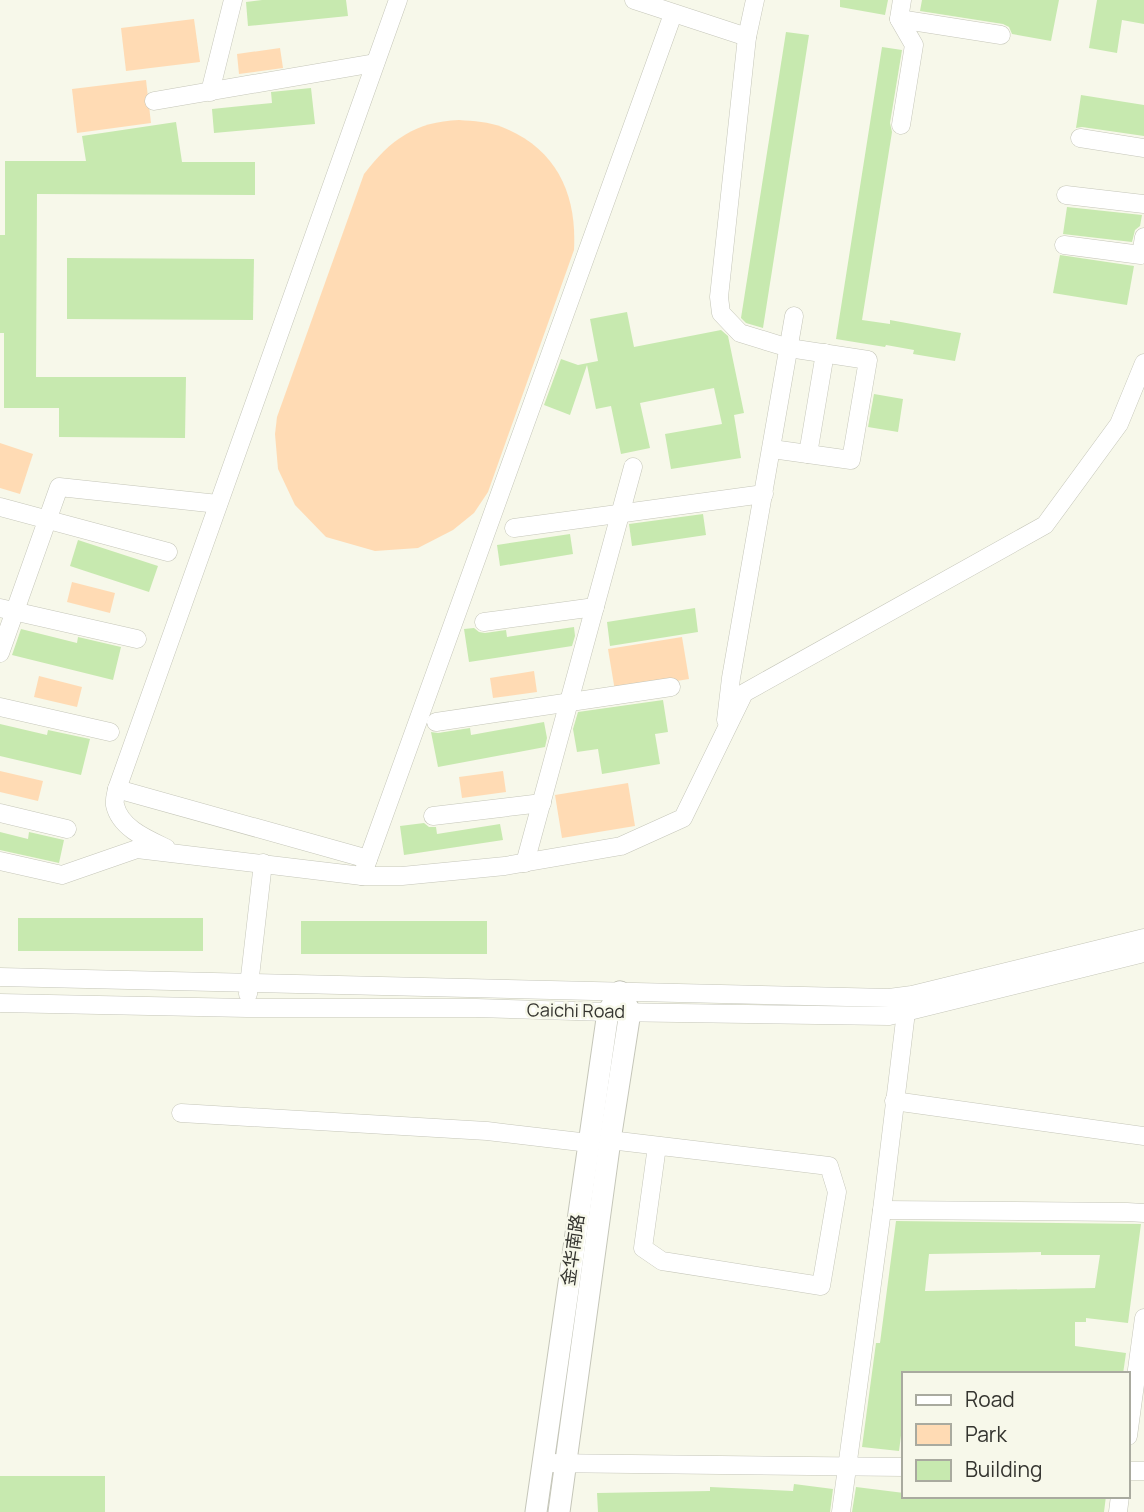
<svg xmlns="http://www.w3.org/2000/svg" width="1144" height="1512" font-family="Manrope,'Noto Sans SC',sans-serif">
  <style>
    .green { fill: #ffdbb4 }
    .building { fill: #c7e9af; fill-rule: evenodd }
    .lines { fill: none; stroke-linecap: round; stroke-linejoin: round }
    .minor-casing { stroke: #c5c6b9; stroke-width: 19 }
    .major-casing { stroke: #c5c6b9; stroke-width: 23 }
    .minor { stroke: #fff; stroke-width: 18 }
    .major { stroke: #fff; stroke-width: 21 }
    .labels { text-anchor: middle; stroke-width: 5; stroke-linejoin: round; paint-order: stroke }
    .street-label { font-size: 18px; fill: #34342f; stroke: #f7f8ea }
  </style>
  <rect width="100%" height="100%" fill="#f7f8ea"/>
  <g class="green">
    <polygon points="194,19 200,62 126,71 121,28"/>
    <polygon points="280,48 283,68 239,74 237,54"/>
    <polygon points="146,80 151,123 77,133 72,89"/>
    <path d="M 459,120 C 474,121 489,122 502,127 C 557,149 577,194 574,250 L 488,492 L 474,513 L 453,530 L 418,548 L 375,551 L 326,537 L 295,505 L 278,469 L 275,434 L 277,417 L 364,174 C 391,139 415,122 459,120 Z"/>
    <polygon points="0,443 33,454 20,494 0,488"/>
    <polygon points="72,582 115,593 110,613 67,602"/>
    <polygon points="682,637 689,679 615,691 608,649"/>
    <polygon points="534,671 537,692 493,698 490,678"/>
    <polygon points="39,676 82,687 77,707 34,697"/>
    <polygon points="0,771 43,781 38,801 0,792"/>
    <polygon points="503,771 506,792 462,798 459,777"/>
    <polygon points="628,783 635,826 562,838 555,795"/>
  </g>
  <g class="building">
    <polygon points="262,0 346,0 348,16 248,26 246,2"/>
    <polygon points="840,0 888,0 885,15 840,7"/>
    <polygon points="922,0 1059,0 1051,41 1012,34 1009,27 1003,24 920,11"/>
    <polygon points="1097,0 1144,0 1144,24 1122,20 1117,53 1089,48"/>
    <polygon points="786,32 809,35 763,328 746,323 741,318"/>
    <polygon points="882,47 902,50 890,123 892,132 862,320 890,324 890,320 961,333 955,361 913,354 914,350 886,345 885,347 836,339"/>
    <polygon points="311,88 315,124 214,133 212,109 272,103 271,92"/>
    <polygon points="1081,95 1144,105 1144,136 1082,127 1076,128"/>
    <polygon points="176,122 182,162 255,162 255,195 37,194 36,377 186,377 185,438 59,437 59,408 4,408 4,333 0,333 0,235 5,235 5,161 86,161 82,136"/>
    <polygon points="1067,207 1142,215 1140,226 1135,230 1132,242 1063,234"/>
    <polygon points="1060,255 1134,266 1127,305 1053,293"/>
    <polygon points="67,258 254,259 253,320 67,319"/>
    <polygon points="627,312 634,347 721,330 728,336 744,413 734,415 741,458 671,469 665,434 722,424 714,388 640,403 650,448 621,454 611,406 596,409 587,365 570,415 544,405 561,359 578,365 598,361 590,319"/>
    <polygon points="874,394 903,399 898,432 868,427"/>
    <polygon points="703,514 706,535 632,546 629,524"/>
    <polygon points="570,534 573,554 500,566 497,545"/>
    <polygon points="78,540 158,566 149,592 70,566"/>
    <polygon points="695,608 698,632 610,646 607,622"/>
    <polygon points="574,627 575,636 572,646 469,662 464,629 474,628 479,632 485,633 506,630 507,637"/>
    <polygon points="21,629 77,643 78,637 121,647 113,680 12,655"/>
    <polygon points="663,700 668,732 655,734 660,764 602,774 598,749 577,752 573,729 578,712"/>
    <polygon points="544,722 547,738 545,747 438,767 431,732 438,733 470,728 471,735"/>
    <polygon points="0,724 47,735 48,730 90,739 81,775 0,756"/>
    <polygon points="424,823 429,827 436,827 437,834 500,824 503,840 404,855 400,826"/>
    <polygon points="0,832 28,839 29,832 64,840 59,863 0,850"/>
    <rect x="18" y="918" width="185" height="33"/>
    <rect x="301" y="921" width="186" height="33"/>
    <path d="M 896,1221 L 1141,1224 L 1128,1323 L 1086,1318 L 1086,1322 L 1075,1322 L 1075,1346 L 1126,1353 L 1123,1374 L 904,1374 L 904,1412 L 899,1451 L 862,1447 L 876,1343 L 880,1343 ZM 1041,1252 L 1041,1255 L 1100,1255 L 1095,1288 L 925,1291 L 929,1254 Z"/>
    <rect x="0" y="1476" width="105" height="36"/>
    <polygon points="794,1484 833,1489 830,1512 598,1512 597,1493 710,1491 710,1487 793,1491"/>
    <polygon points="856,1487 904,1493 904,1496 1106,1496 1104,1512 852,1512"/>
  </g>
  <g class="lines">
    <g class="minor-casing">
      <g id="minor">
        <polyline points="634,0 747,37"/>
        <polyline points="755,0 747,37 719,297 721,313 740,333 789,348 868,360 851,460 772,449"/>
        <polyline points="899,19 1001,35"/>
        <polyline points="210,92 233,0"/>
        <polyline points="154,101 375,63"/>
        <polyline points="901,125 914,45 899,19 902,0"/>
        <polyline points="1080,138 1144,148"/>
        <polyline points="1066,195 1144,204"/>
        <polyline points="1064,245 1141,255 1144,237"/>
        <polyline points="808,454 825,353"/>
        <polyline points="0,507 168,552"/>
        <polyline points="514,528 764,494"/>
        <polyline points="0,608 137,639"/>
        <polyline points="484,622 595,607"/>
        <polyline points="0,653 59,487 218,504"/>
        <polyline points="0,707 110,732"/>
        <polyline points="726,720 731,678 794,316"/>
        <polyline points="436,722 671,687"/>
        <polyline points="117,789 368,859"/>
        <polyline points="0,813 67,829"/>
        <polyline points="433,816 542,803"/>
        <path d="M 166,848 C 147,839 120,828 115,805 C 114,800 116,794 117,789 L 398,0"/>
        <polyline points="0,861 62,875 137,849 362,876 402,876 505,866 621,846 683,818 744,693 1045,525 1119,424 1144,363"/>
        <polyline points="525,863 633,467"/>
        <polyline points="362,876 673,14"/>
        <polyline points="0,977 889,998 912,995 1144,938"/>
        <polyline points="248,994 263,863"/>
        <polyline points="0,1003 247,1008 476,1008 608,1012 889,1016 1144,953"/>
        <polyline points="894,1101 1144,1136"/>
        <polyline points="181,1113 487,1131 589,1143"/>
        <polyline points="610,1140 829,1166 837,1192 821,1286 662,1261 643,1248 657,1146"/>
        <polyline points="882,1210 1127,1212 1144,1213"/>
        <polyline points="1128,1436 1144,1318"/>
        <polyline points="543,1463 904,1467"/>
        <polyline points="1128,1471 1144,1471"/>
        <polyline points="841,1512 882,1210 906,1012 909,1002"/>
        <polyline points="1118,1512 1120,1496"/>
      </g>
    </g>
    <g class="major-casing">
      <g id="major">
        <polyline points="536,1512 608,1012 620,992"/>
        <polyline points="559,1512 610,1140 630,1012 620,992"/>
      </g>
    </g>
    <use href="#minor" class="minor"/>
    <use href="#major" class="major"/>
  </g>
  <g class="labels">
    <g class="street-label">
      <text transform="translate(576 1011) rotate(1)" y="6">Caichi Road</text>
      <text transform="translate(573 1250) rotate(-82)" y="6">金华南路</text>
    </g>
  </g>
  <rect x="902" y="1372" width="228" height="126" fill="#f7f8ea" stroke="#a9aa9f" stroke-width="2"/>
  <rect x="916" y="1395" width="35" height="10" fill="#ffffff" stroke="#a9aa9f" stroke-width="2"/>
  <text x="965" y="1407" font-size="21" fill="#34342f">Road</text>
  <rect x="916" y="1424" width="35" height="21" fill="#ffdbb4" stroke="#a9aa9f" stroke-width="2"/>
  <text x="965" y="1442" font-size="21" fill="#34342f">Park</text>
  <rect x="916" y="1460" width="35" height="21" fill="#c7e9af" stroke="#a9aa9f" stroke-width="2"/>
  <text x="965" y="1477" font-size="21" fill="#34342f">Building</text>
</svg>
